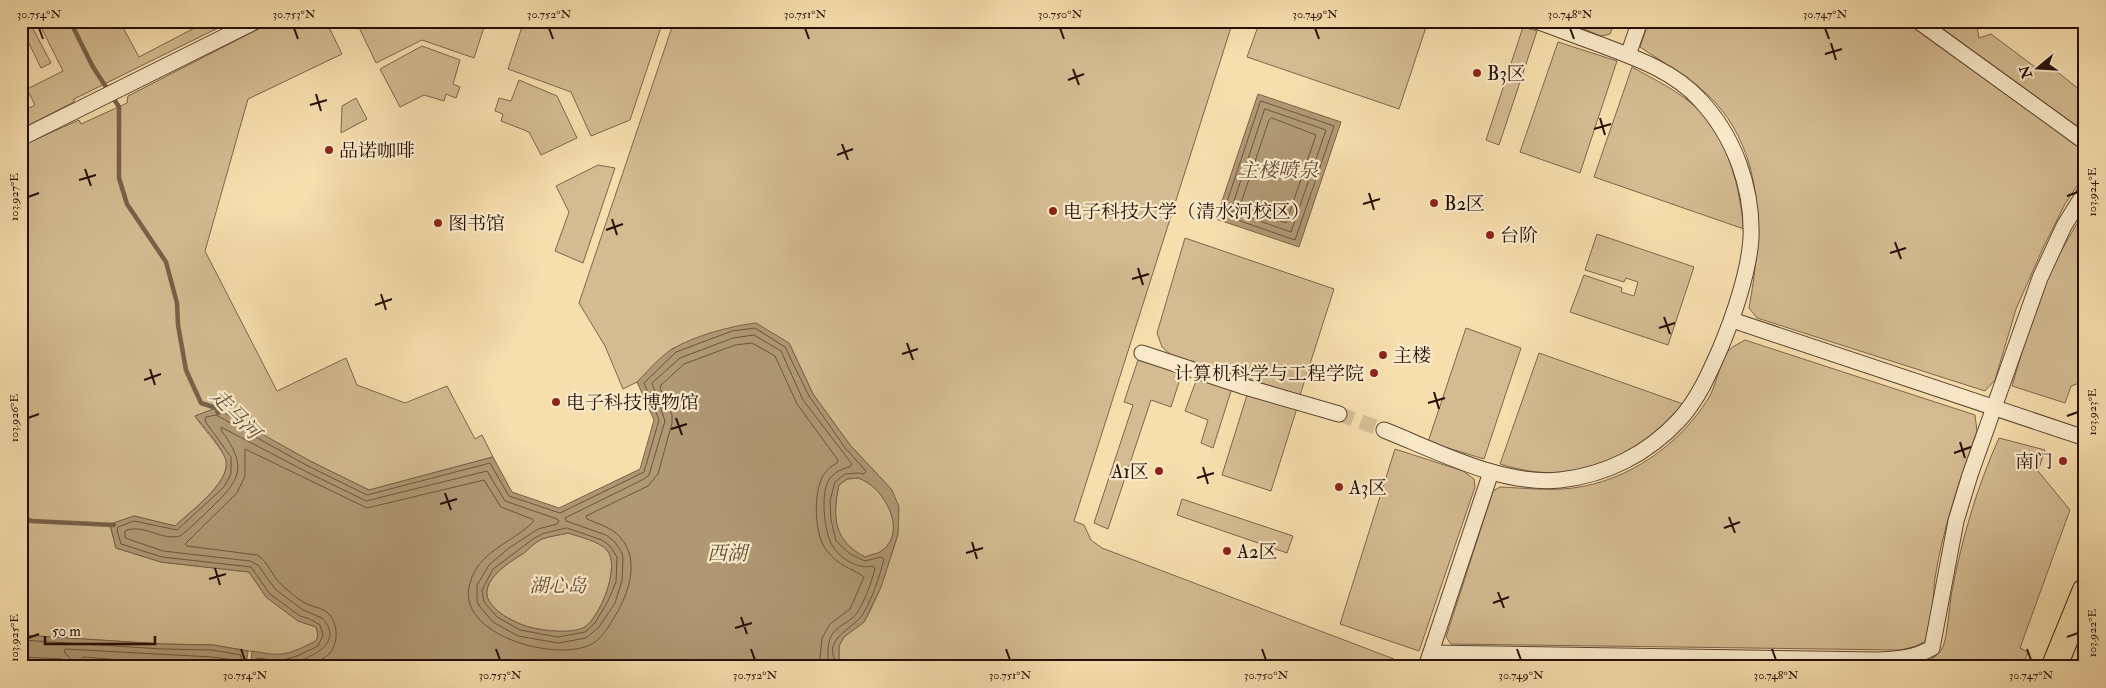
<svg xmlns="http://www.w3.org/2000/svg" width="2106" height="688" font-family="'IM FELL Double Pica','Noto Serif SC',serif">
  <style>
    .green { fill: #d4bb91; stroke: #7e654c }
    .water { fill: #b09874; stroke: #796148; fill-rule: evenodd }
    .lines { fill: none; stroke-linecap: round; stroke-linejoin: round }
    .shore { stroke: #6c543d; stroke-width: 1 }
    .stream { stroke: #796148; stroke-width: 4.5 }
    .minor-tunnel { stroke: #d8bf94; stroke-width: 15; stroke-dasharray: 15 8; stroke-linecap: butt }
    .minor-casing { stroke: #5b4330; stroke-width: 17 }
    .primary-casing { stroke: #270f06; stroke-width: 27 }
    .minor { stroke: #faeaca; stroke-width: 15 }
    .primary { stroke: #f7dead; stroke-width: 25 }
    .tram { stroke: #270f06; stroke-width: 1 }
    .ticks { fill: none; stroke: #270f06; stroke-width: 2 }
    .poi-dot { fill: #8f2418; stroke: #faeaca; stroke-width: 2 }
    .labels { text-anchor: middle; stroke-width: 4.5; stroke-linejoin: round; paint-order: stroke }
    .poi-label { font-size: 19px; fill: #270f06; stroke: #faeaca; text-anchor: start }
    .park-label { font-size: 19px; font-style: italic; fill: #644b37; stroke: #faeaca }
    .water-label { font-size: 20px; font-style: italic; fill: #654d37; stroke: #faeaca }
    .neatline { fill: none; stroke: #270f06; stroke-width: 2 }
    .ticks-label { font-size: 12px; text-anchor: middle; fill: #270f06 }
  </style>
  <rect width="100%" height="100%" fill="#f7dead"/>
  <filter id="stains"><feTurbulence type="fractalNoise" baseFrequency=".004" numOctaves="4"/><feColorMatrix values="0 0 0 0 .2 0 0 0 0 .09 0 0 0 0 .02 0 0 0 .5 -.17"/></filter>
  <radialGradient id="worn" r=".72"><stop offset=".6" stop-color="#630" stop-opacity="0"/><stop offset="1" stop-color="#630" stop-opacity=".3"/></radialGradient>
  <g class="green">
    <polygon points="21,21 29,21 51,63 41,68 21,27"/>
    <polygon points="38,21 103,21 107,29 120,22 139,57 208,21 232,21 74,99 74,102 21,129 21,112 35,105 27,89 63,71"/>
    <path d="M 274,21 L 326,21 L 342,54 L 248,99 L 205,251 L 277,391 L 346,358 L 357,385 L 405,403 L 447,386 L 475,439 L 482,435 L 493,457 L 369,490 L 310,461 L 216,409 L 195,416 C 204,430 217,442 225,457 C 236,479 189,512 175,526 L 134,516 L 110,525 L 116,548 L 161,562 L 249,572 L 266,597 L 298,621 L 316,627 L 318,635 L 316,641 L 295,652 L 279,656 L 213,645 L 162,644 L 21,635 L 21,146 L 79,120 L 81,124 L 127,103 L 128,96 Z"/>
    <polygon points="356,21 486,21 474,58 422,40 376,63"/>
    <polygon points="524,21 663,21 630,120 591,136 571,92 508,69"/>
    <polygon points="674,21 1233,21 1074,521 1084,525 1091,540 1102,548 1394,659 1390,667 845,667 839,658 839,646 844,637 864,622 869,613 881,587 898,534 892,490 850,445 813,394 789,343 673,348 637,382 623,389 605,346 579,303"/>
    <polygon points="1260,21 1428,21 1399,109 1247,57"/>
    <polygon points="1564,21 1615,21 1610,34 1601,36"/>
    <path d="M 1649,21 L 1905,21 L 2085,149 L 2085,174 L 2065,204 L 2043,248 L 2016,309 L 1995,380 L 1985,391 L 1757,318 L 1749,308 C 1761,242 1766,170 1724,113 C 1704,85 1668,66 1640,47 Z"/>
    <polygon points="1932,21 1976,21 1979,38 1991,34 2035,67 2046,63 2085,94 2085,132"/>
    <polygon points="1523,27 1537,31 1499,145 1486,140"/>
    <polygon points="1558,42 1617,61 1580,173 1520,152"/>
    <polygon points="422,46 460,60 453,84 460,87 456,98 446,94 444,101 424,95 400,107 380,69"/>
    <path d="M 1632,67 C 1655,80 1681,92 1700,111 C 1730,143 1739,187 1744,229 L 1594,177 Z"/>
    <polygon points="519,80 557,96 577,138 541,155 529,132 501,121 503,114 495,111 499,98 511,101"/>
    <polygon points="356,98 367,119 341,133 342,106"/>
    <polygon points="598,165 615,168 583,263 555,251 569,212 556,186"/>
    <path d="M 2085,211 L 2085,381 L 2071,386 L 2065,403 L 2012,386 C 2025,342 2038,296 2059,255 C 2067,240 2076,225 2085,211 Z"/>
    <polygon points="1597,234 1694,267 1668,345 1570,312 1584,275 1622,288 1621,292 1634,296 1638,282 1626,278 1624,282 1585,270"/>
    <polygon points="1185,238 1334,289 1300,395 1171,355 1162,347 1157,333"/>
    <polygon points="1466,328 1521,348 1484,459 1428,442"/>
    <path d="M 1745,340 L 1975,415 L 1977,431 C 1960,479 1943,528 1935,578 C 1933,591 1933,627 1929,635 C 1924,646 1910,648 1899,650 L 1451,644 L 1446,637 L 1493,491 L 1500,487 C 1524,488 1549,491 1573,488 C 1628,481 1679,445 1708,399 C 1716,387 1721,357 1729,350 C 1733,346 1740,343 1745,340 Z"/>
    <path d="M 1539,353 L 1683,404 C 1672,415 1662,427 1650,437 C 1642,445 1631,451 1621,455 C 1579,475 1544,478 1500,464 Z"/>
    <polygon points="1138,360 1182,373 1171,407 1151,400 1108,529 1094,523 1133,405 1124,402"/>
    <polygon points="1197,378 1232,388 1213,448 1201,443 1208,420 1185,411"/>
    <polygon points="1248,392 1297,408 1271,491 1222,475"/>
    <path d="M 1999,438 L 2045,450 L 2038,471 L 2070,510 L 2020,648 L 2028,652 L 2022,667 L 1904,667 C 1918,664 1937,661 1943,647 C 1948,633 1949,606 1952,591 C 1962,538 1977,487 1999,438 Z"/>
    <polygon points="1395,449 1463,471 1474,479 1475,487 1419,651 1340,624"/>
    <path d="M 858,478 C 884,486 910,533 880,552 C 876,554 870,555 865,557 C 833,541 832,517 839,485 L 847,479 Z"/>
    <polygon points="1182,499 1293,536 1287,553 1177,515"/>
    <path d="M 568,533 C 580,537 598,540 607,550 C 621,566 600,619 583,628 C 568,635 530,630 516,622 C 505,617 495,611 489,601 C 478,581 511,561 524,553 C 530,548 535,542 542,539 C 550,536 560,535 568,533 Z"/>
    <polygon points="21,662 104,666 112,667 21,667"/>
    <polygon points="1448,662 1827,667 1446,667"/>
  </g>
  <g class="water">
    <polygon points="1258,94 1341,122 1299,247 1216,219"/>
    <path d="M 756,323 L 789,343 L 813,394 L 850,445 L 892,490 L 899,507 L 898,534 L 881,587 L 864,622 L 844,637 L 839,646 L 839,658 L 845,667 L 250,667 L 252,651 C 285,657 286,655 316,641 L 318,635 L 316,627 L 298,621 L 266,597 L 249,572 L 161,562 L 116,548 L 110,524 L 134,516 L 175,526 C 191,511 230,483 226,461 C 224,449 203,426 195,416 L 216,408 L 310,461 L 369,490 L 493,457 L 512,492 L 559,508 L 640,469 L 654,420 L 637,382 C 648,371 661,355 674,348 C 697,335 731,326 756,323 ZM 858,478 C 884,486 910,533 880,552 C 876,554 870,555 865,557 C 834,541 832,517 839,485 L 847,479 ZM 568,533 C 580,537 598,541 607,550 C 621,566 600,619 583,628 C 568,635 530,630 516,622 C 505,617 496,611 489,601 C 478,581 511,561 524,553 C 530,548 535,542 542,539 C 550,536 560,535 568,533 Z"/>
    <polygon points="21,635 162,644 213,645 248,651 246,667 112,667 21,662"/>
  </g>
  <g class="lines">
    <g class="shore">
      <polygon points="1261,101 1334,126 1295,240 1223,215"/>
      <polygon points="1265,109 1326,130 1291,232 1231,211"/>
      <polygon points="1272,118 1316,135 1286,223 1240,206 1269,120"/>
      <polygon points="567,528 602,540 610,546 617,557 616,582 608,601 595,623 585,632 558,637 520,630 497,617 484,602 482,590 493,569 533,539 542,534"/>
      <polyline points="21,640 162,649 212,650 241,655 241,667"/>
      <polyline points="21,657 62,659 66,662 67,667"/>
      <polyline points="73,667 71,659 64,652 65,649 212,657 234,660 235,667"/>
      <polyline points="81,667 80,660 83,657 161,663 211,664 227,667"/>
      <path d="M 255,667 L 257,658 L 280,661 L 297,656 L 318,646 L 323,635 L 320,625 L 310,619 L 300,616 L 270,594 L 251,567 L 162,557 L 121,544 L 117,530 L 118,527 L 134,521 L 177,530 L 224,487 L 231,474 L 231,457 L 205,421 L 206,417 L 216,415 L 308,466 L 367,495 L 490,463 L 509,496 L 560,513 L 644,472 L 659,420 L 644,383 L 676,352 L 732,331 L 755,328 L 785,347 L 809,396 L 846,449 L 866,471 L 864,474 L 858,473 L 845,474 L 835,482 L 830,501 L 831,520 L 836,541 L 850,554 L 865,561 L 881,557 L 884,559 C 879,578 873,597 863,614 C 853,630 818,639 839,667"/>
      <path d="M 281,667 C 300,662 349,646 322,618 L 303,610 L 275,589 L 258,565 L 250,561 L 163,551 L 125,538 L 125,531 C 143,523 161,541 180,536 C 190,529 200,518 209,510 C 240,480 249,468 221,430 L 221,427 L 305,471 L 366,501 L 487,471 L 505,501 L 557,519 L 559,521 L 557,524 L 538,529 L 509,548 L 489,565 L 477,585 L 477,601 L 480,607 L 493,622 L 518,636 L 558,643 L 586,638 L 599,627 L 615,603 L 622,581 L 623,559 L 622,553 L 615,542 L 606,535 L 566,521 L 565,518 L 644,479 L 649,475 L 665,421 L 652,383 L 680,358 L 733,338 L 754,335 L 781,351 L 803,400 L 852,464 L 850,467 C 843,468 835,472 830,478 C 820,491 824,529 831,543 C 837,557 858,570 873,566 L 875,569 C 871,583 865,601 857,613 C 845,628 828,625 828,652 C 828,658 828,662 831,667"/>
      <path d="M 306,667 C 313,663 321,660 327,656 C 339,646 339,624 328,613 C 322,608 314,607 307,604 C 298,600 289,591 282,585 C 272,577 269,562 257,555 L 187,546 L 185,544 L 237,493 L 245,476 L 245,449 L 367,508 L 484,480 L 501,507 L 532,519 L 534,521 C 513,543 479,550 470,583 C 454,635 557,663 592,644 C 601,639 607,629 612,621 C 627,598 642,561 620,537 C 611,527 598,524 587,519 L 586,516 L 648,486 L 658,474 L 672,423 L 672,415 L 660,388 L 661,385 L 684,364 L 735,345 L 752,343 L 775,356 L 797,404 L 838,460 L 837,463 C 832,466 826,470 823,476 C 813,492 814,536 827,551 C 840,567 850,567 864,577 L 850,609 L 830,624 L 822,638 L 820,658 L 822,667"/>
    </g>
    <g class="stream">
      <polyline points="70,21 93,67 119,107 119,178 127,204 166,262 177,303 178,325 186,370 201,403 216,408 218,413"/>
      <polyline points="21,518 32,521 114,525"/>
    </g>
    <polyline class="minor-tunnel" points="1339,414 1384,430"/>
    <g class="minor-casing">
      <g id="minor">
        <polyline points="1918,21 2085,142"/>
        <polyline points="1628,55 1640,21"/>
        <polyline points="21,138 256,21"/>
        <polyline points="1732,320 2085,438"/>
        <polyline points="1142,353 1242,386 1339,414"/>
        <path d="M 1384,430 C 1437,451 1502,486 1560,480 C 1606,475 1648,454 1680,419 C 1698,399 1709,374 1720,349 C 1733,318 1749,272 1751,238 C 1753,188 1734,136 1700,100 C 1673,70 1633,57 1596,43 C 1576,36 1556,28 1536,21"/>
        <path d="M 1431,653 L 1878,660 C 1899,659 1914,658 1932,648 L 1956,521 L 1970,475 L 2040,278 L 2064,226 L 2085,192"/>
        <polyline points="1426,667 1491,472"/>
      </g>
    </g>
    <g class="primary-casing">
      <polyline id="primary" points="2054,667 2085,591"/>
    </g>
    <use href="#minor" class="minor"/>
    <use href="#primary" class="primary"/>
    <polyline class="tram" points="2080,667 2085,654"/>
  </g>
  <path class="ticks" d="M 39,28 L 43,39M 294,28 L 298,39M 549,28 L 553,39M 805,28 L 809,39M 1060,28 L 1064,39M 1315,28 L 1319,39M 1570,28 L 1574,39M 1825,28 L 1829,39M 1831,43 L 1836,60M 1825,54 L 1842,49M 1073,69 L 1079,85M 1068,80 L 1084,74M 316,94 L 321,111M 310,105 L 327,100M 1600,118 L 1605,135M 1594,129 L 1611,124M 842,144 L 848,160M 837,155 L 853,149M 85,169 L 91,186M 79,180 L 96,175M 1369,193 L 1374,210M 2067,196 L 2078,192M 28,197 L 39,193M 1363,204 L 1380,199M 612,219 L 617,235M 606,230 L 623,224M 1895,242 L 1901,259M 1890,253 L 1906,248M 1138,268 L 1143,285M 1132,279 L 1149,274M 381,294 L 386,310M 375,305 L 392,299M 1664,317 L 1670,334M 1659,328 L 1675,323M 907,343 L 913,360M 902,354 L 918,349M 150,369 L 155,385M 144,380 L 161,374M 1434,392 L 1439,409M 1428,403 L 1445,398M 2067,416 L 2078,412M 28,418 L 39,414M 676,418 L 682,435M 671,429 L 687,424M 1960,442 L 1965,458M 1954,453 L 1971,447M 1203,467 L 1208,484M 1197,478 L 1214,473M 445,493 L 451,510M 440,504 L 457,499M 1729,517 L 1735,533M 1724,528 L 1740,522M 972,542 L 977,559M 966,553 L 983,548M 215,568 L 220,585M 209,579 L 226,574M 1498,592 L 1504,608M 1493,603 L 1509,597M 741,617 L 747,634M 735,628 L 752,623M 2067,637 L 2078,633M 28,638 L 39,634M 241,649 L 245,660M 496,649 L 500,660M 751,649 L 755,660M 1006,649 L 1010,660M 1262,649 L 1266,660M 1517,649 L 1521,660M 1772,649 L 1776,660M 2027,649 L 2031,660"/>
  <g class="poi-dot">
    <circle cx="1477" cy="73" r="5"/>
    <circle cx="329" cy="150" r="5"/>
    <circle cx="1434" cy="203" r="5"/>
    <circle cx="1053" cy="211" r="5"/>
    <circle cx="438" cy="223" r="5"/>
    <circle cx="1490" cy="235" r="5"/>
    <circle cx="1383" cy="355" r="5"/>
    <circle cx="1374" cy="373" r="5"/>
    <circle cx="556" cy="402" r="5"/>
    <circle cx="2063" cy="461" r="5"/>
    <circle cx="1159" cy="471" r="5"/>
    <circle cx="1339" cy="487" r="5"/>
    <circle cx="1227" cy="551" r="5"/>
  </g>
  <g class="labels">
    <g class="poi-label">
      <text x="1487" y="80">B3区</text>
      <text x="339" y="157">品诺咖啡</text>
      <text x="1444" y="210">B2区</text>
      <text x="1063" y="218">电子科技大学（清水河校区）</text>
      <text x="448" y="230">图书馆</text>
      <text x="1500" y="242">台阶</text>
      <text x="1393" y="362">主楼</text>
      <text x="1364" y="380" text-anchor="end">计算机科学与工程学院</text>
      <text x="566" y="409">电子科技博物馆</text>
      <text x="2053" y="468" text-anchor="end">南门</text>
      <text x="1149" y="478" text-anchor="end">A1区</text>
      <text x="1349" y="494">A3区</text>
      <text x="1237" y="558">A2区</text>
    </g>
    <g class="park-label">
      <text x="558" y="592">湖心岛</text>
    </g>
    <g class="water-label">
      <text x="1278" y="177">主楼喷泉</text>
      <text transform="translate(236 414) rotate(46)" y="7">走马河</text>
      <text x="727" y="560">西湖</text>
    </g>
  </g>
  <rect width="2106" height="688" fill="none" stroke="#f7dead" stroke-width="55"/>
  <g transform="translate(2038 68) rotate(252)" stroke="#faeaca" stroke-width="4" paint-order="stroke">
  <path d="M0-4L9 19L0 12L-9 19Z" fill="#270f06"/>
  <text y="-8" font-size="14" font-weight="bold" text-anchor="middle" fill="#270f06">N</text>
  </g>
  <path d="M45 636v8h110v-8" fill="none" stroke="#270f06" stroke-width="2.5"/>
  <text x="52" y="636" font-size="15" fill="#270f06" stroke="#faeaca" stroke-width="4" paint-order="stroke">50 m</text>
  <rect x="28" y="28" width="2050" height="632" class="neatline"/>
  <g class="ticks-label">
    <text x="39" y="18">30.754°N</text>
    <text x="294" y="18">30.753°N</text>
    <text x="549" y="18">30.752°N</text>
    <text x="805" y="18">30.751°N</text>
    <text x="1060" y="18">30.750°N</text>
    <text x="1315" y="18">30.749°N</text>
    <text x="1570" y="18">30.748°N</text>
    <text x="1825" y="18">30.747°N</text>
    <text transform="translate(2092 192) rotate(-90)" y="4">103.924°E</text>
    <text transform="translate(14 197) rotate(-90)" y="4">103.927°E</text>
    <text transform="translate(2092 412) rotate(-90)" y="4">103.923°E</text>
    <text transform="translate(14 418) rotate(-90)" y="4">103.926°E</text>
    <text transform="translate(2092 633) rotate(-90)" y="4">103.922°E</text>
    <text transform="translate(14 638) rotate(-90)" y="4">103.925°E</text>
    <text x="245" y="679">30.754°N</text>
    <text x="500" y="679">30.753°N</text>
    <text x="755" y="679">30.752°N</text>
    <text x="1010" y="679">30.751°N</text>
    <text x="1266" y="679">30.750°N</text>
    <text x="1521" y="679">30.749°N</text>
    <text x="1776" y="679">30.748°N</text>
    <text x="2031" y="679">30.747°N</text>
  </g>
  <rect width="100%" height="100%" filter="url(#stains)"/>
  <rect width="100%" height="100%" fill="url(#worn)"/>
</svg>
